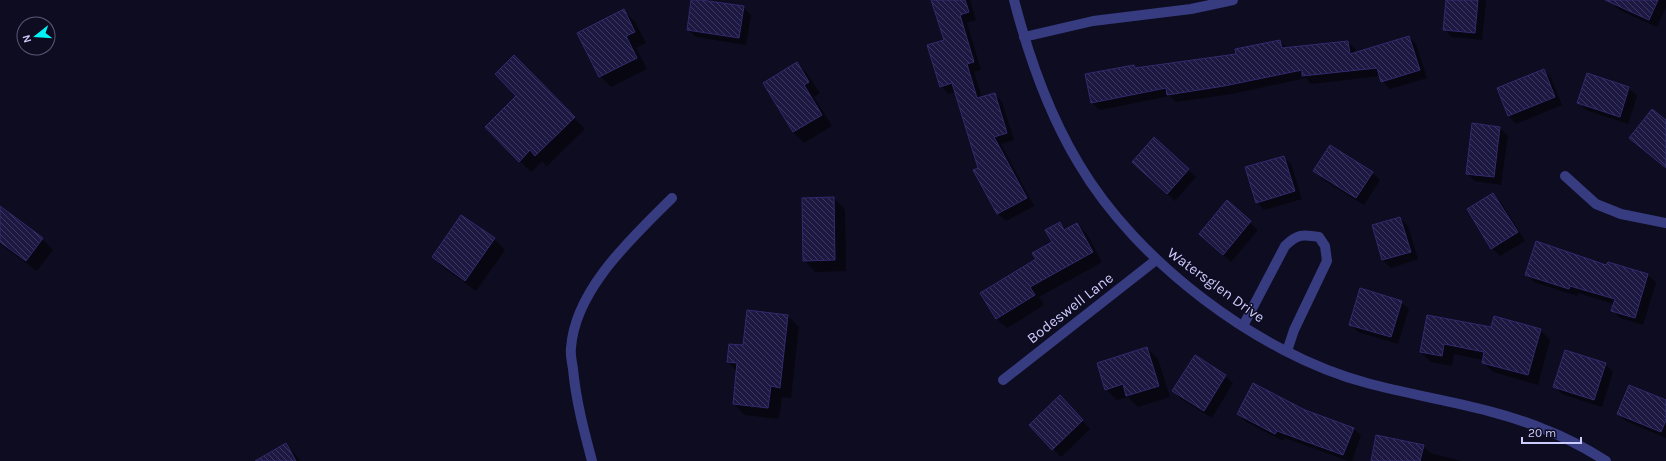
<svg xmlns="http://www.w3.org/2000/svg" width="1666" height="461" font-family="Karla,sans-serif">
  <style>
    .shadow { fill: #0007 }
    .building { fill: url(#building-back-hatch); stroke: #312a6e }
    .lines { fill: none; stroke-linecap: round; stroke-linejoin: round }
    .minor { stroke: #373b80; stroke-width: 10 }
    .labels { text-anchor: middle; stroke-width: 3; stroke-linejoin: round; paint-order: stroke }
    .street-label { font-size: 15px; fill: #cdccff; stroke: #0e0c20 }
  </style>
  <defs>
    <pattern id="building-back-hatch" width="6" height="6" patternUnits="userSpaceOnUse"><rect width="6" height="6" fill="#1d1841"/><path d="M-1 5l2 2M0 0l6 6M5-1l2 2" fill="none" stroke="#3d385e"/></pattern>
  </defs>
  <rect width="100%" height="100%" fill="#0e0c20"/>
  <g class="shadow">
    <polygon points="692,0 743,7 751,15 746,45 696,37 688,30"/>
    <polygon points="933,0 970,0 976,20 967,23 981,70 974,72 982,98 995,94 1002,102 1014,140 1001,144 1034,206 1006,221 998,214 974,171 979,168 956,92 948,94 941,86 945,40"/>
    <polygon points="1447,0 1485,0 1486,2 1482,40 1452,37 1444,29"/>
    <polygon points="1612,0 1666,0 1666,7 1657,27 1619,10 1611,2"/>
    <polygon points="624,11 635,22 646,43 636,48 647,69 611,87 600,76"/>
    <polygon points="1409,37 1416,44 1427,78 1390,89 1382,81 1381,76 1311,84 1306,78 1232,94 1176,102 1170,96 1100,110 1092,103 1134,66 1137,69 1237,54 1280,41 1288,49 1348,42 1356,50 1356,53"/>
    <polygon points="514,56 585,129 547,166 542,161 531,172 486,127 518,96"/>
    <polygon points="797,63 808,75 820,93 814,97 832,126 804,143 793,132 764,83"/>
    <polygon points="1544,70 1551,78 1562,105 1516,124 1509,116 1498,89"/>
    <polygon points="1588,75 1629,88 1637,96 1628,124 1586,110 1579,103"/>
    <polygon points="1666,121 1666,169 1630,138"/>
    <polygon points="1473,124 1500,128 1508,136 1501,185 1475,181 1467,174"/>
    <polygon points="1154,138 1196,177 1175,201 1141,170"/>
    <polygon points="1283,157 1291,164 1302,199 1264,210 1257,202"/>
    <polygon points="1315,171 1372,173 1380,180 1364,205 1322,179"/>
    <polygon points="1493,194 1501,202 1525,241 1500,256 1492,248 1468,210"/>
    <polygon points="834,198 845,210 846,271 815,272 804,260"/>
    <polygon points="1227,202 1258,230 1231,262 1208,241"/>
    <polygon points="0,207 42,239 53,250 37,271 0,244"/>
    <polygon points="1400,218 1408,226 1418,259 1391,268 1383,260 1373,226"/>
    <polygon points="1060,223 1067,230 1077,225 1087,234 1102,262 1039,297 1044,305 1007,328 997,319 981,294 1037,259 1054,243"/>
    <polygon points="494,239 505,250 476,291 444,268 433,257"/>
    <polygon points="1608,263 1648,275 1656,283 1643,325 1620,318 1612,310 1614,304 1578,293 1577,296 1534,282 1526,274 1607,267"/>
    <polygon points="1401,302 1409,309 1398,344 1358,332 1350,324"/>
    <polygon points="788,316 799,327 791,398 782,397 779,419 745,415 734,404 737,371 728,362 744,347"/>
    <polygon points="1428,316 1492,328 1540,330 1550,340 1538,385 1493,372 1483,362 1483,360 1454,354 1452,366 1431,362 1421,352"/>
    <polygon points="1147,348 1158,359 1170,397 1138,407 1128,397 1117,400 1106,389"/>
    <polygon points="1605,364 1613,372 1602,407 1562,394 1555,387"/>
    <polygon points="1225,376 1233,383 1212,418 1181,399 1173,391"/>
    <polygon points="1666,402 1666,438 1626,421 1618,413"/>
    <polygon points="1068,404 1090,429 1061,457 1030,425"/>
    <polygon points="1304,411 1353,428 1361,436 1352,461 1348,461 1285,438 1283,441 1246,422 1238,414"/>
    <polygon points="286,445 297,456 300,461 257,461"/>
    <polygon points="1423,446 1430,453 1462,461 1372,461"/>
  </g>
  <g class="building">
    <polygon points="691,0 701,0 744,6 739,38 687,30"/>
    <polygon points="931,0 965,0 969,12 960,15 974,62 967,64 977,98 995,93 1007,133 994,137 1027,198 997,214 973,170 978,168 952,83 940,87 927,45 944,40"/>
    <polygon points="1446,0 1478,0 1475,33 1443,30"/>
    <polygon points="1605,0 1658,0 1649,20"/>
    <polygon points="624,9 635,32 626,36 637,58 599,77 577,33"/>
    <polygon points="1409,36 1420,70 1381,82 1377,68 1302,76 1302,70 1224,86 1167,95 1166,88 1091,103 1085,74 1134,65 1135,68 1236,54 1235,49 1280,40 1282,48 1348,41 1350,54"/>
    <polygon points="514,55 575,117 535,156 530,150 519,162 485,127 516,96 495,74"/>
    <polygon points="797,62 809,82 804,85 822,115 793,132 763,83"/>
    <polygon points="1544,69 1555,97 1508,116 1497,88"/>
    <polygon points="1587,73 1629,87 1620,117 1577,103"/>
    <polygon points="1652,109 1666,120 1666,168 1629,138"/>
    <polygon points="1472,123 1500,127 1494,177 1466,174"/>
    <polygon points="1154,137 1189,169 1167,194 1132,162"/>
    <polygon points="1330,145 1373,172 1356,198 1313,171"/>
    <polygon points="1284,156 1295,191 1256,203 1245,167"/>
    <polygon points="1493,193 1518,232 1491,249 1467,209"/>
    <polygon points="834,197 835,260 803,261 802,198"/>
    <polygon points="1227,200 1251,221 1223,255 1199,234"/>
    <polygon points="0,206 43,238 26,261 0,242"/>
    <polygon points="461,215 495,238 465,281 432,257"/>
    <polygon points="1400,217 1411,252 1382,260 1372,225"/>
    <polygon points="1060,222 1064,230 1077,223 1093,252 1030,287 1035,295 996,319 980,293 1036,259 1032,253 1052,242 1045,230"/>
    <polygon points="1536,241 1606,265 1608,262 1648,274 1635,318 1611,311 1615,299 1570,286 1569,289 1525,275"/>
    <polygon points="1360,288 1402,301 1391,337 1349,325"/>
    <polygon points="747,310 788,315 780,388 771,386 768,408 733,404 737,363 727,362 729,344 743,345"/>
    <polygon points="1427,315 1491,327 1494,316 1541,329 1528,375 1482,363 1484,352 1444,344 1442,356 1420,352"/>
    <polygon points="1147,347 1159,386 1126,396 1123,384 1105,390 1097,363"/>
    <polygon points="1565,350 1606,363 1594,400 1553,387"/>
    <polygon points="1195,355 1226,375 1204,411 1172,391"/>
    <polygon points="1253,383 1305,410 1354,428 1343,455 1277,431 1275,434 1237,414"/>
    <polygon points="1629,385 1666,400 1666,420 1661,432 1617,414"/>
    <polygon points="1060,395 1083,420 1052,450 1029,425"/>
    <polygon points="1376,435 1424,445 1420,461 1371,461"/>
    <polygon points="286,443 296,461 255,461"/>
  </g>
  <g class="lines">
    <g class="minor">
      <path d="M 1014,0 C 1029,58 1048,113 1079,164 C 1136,261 1258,354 1367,383 C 1426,399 1489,406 1546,430 C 1567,438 1587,449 1606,461"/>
      <polyline points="1024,37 1093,21 1191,9 1233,0"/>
      <polyline points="1565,176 1596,204 1621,214 1666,223"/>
      <path d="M 1243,326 L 1285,246 C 1297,234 1303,234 1319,237 L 1325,246 L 1327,261 L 1294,330 L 1287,351"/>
      <polyline points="1003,380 1156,260"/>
      <path d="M 592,461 C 584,431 576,401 573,369 C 572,362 570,355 571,348 C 575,289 633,237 672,198"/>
    </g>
  </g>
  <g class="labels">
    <g class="street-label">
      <text transform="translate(1216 285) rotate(36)" y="5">Watersglen Drive</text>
      <text transform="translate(1070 308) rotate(-38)" y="5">Bodeswell Lane</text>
    </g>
  </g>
  <g transform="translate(36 36) rotate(253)"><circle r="19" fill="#0e0c20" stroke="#5a5979"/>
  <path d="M0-3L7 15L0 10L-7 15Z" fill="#00f5f7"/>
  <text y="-6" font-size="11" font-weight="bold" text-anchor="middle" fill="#cdccff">N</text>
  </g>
  <path d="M1522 437v6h59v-6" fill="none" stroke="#cdccff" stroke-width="2"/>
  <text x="1528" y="437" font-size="12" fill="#cdccff" stroke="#0e0c20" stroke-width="3" paint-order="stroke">20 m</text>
</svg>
